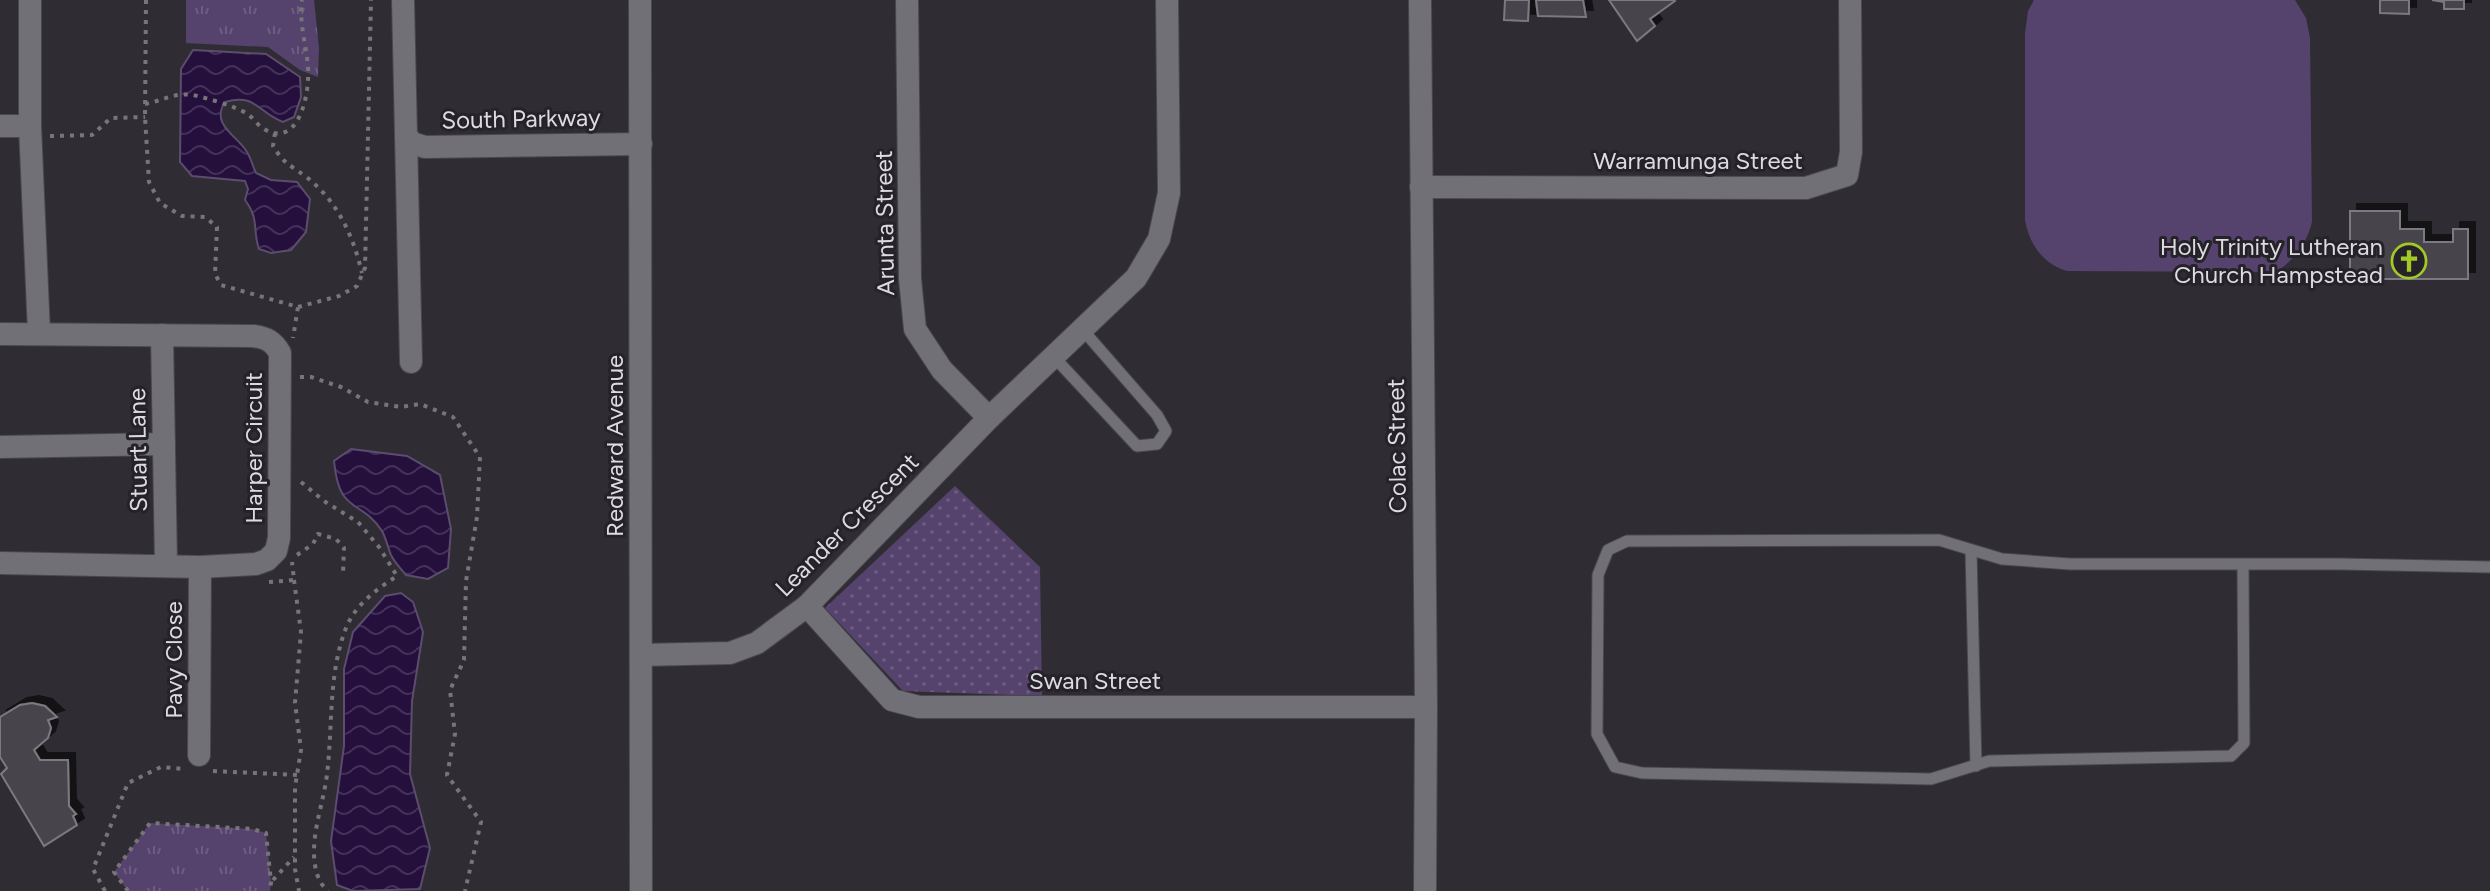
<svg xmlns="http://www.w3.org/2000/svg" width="2490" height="891" font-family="Figtree,sans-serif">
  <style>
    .grass { fill: url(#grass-tufts) }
    .park { fill: url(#park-dots) }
    .garden { fill: #55436d }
    .water { fill: url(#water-waves); stroke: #5c4c6e; stroke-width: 2 }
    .building { fill: #47454c; stroke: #7c7980; stroke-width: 2; filter: url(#shadow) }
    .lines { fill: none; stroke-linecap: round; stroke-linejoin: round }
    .service-casing { stroke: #4a484e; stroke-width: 13 }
    .minor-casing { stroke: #4a484e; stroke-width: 24 }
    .tertiary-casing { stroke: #4a484e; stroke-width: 24 }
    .path { stroke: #77757a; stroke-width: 4; stroke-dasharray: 4 6; stroke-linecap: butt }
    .service { stroke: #727077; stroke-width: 11 }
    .minor { stroke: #727077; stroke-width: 22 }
    .tertiary { stroke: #727077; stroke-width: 22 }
    .labels { text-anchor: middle; stroke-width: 6; stroke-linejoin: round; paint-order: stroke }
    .street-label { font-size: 24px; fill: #dddbdf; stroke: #252329 }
    .poi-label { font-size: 24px; fill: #dddbdf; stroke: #252329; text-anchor: end }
  </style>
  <defs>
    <pattern id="grass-tufts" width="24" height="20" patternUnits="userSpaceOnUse" patternTransform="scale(2)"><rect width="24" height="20" fill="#55436d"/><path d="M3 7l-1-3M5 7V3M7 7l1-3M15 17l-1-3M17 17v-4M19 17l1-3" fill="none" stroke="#6d5e81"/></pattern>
    <pattern id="park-dots" width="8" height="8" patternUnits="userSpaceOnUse" patternTransform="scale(2)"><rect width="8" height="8" fill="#55436d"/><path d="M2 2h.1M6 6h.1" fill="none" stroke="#6d5e81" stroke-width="1.8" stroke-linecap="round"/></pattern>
    <pattern id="water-waves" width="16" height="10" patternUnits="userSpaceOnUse" patternTransform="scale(2)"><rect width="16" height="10" fill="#250f3d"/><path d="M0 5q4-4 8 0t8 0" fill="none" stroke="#443159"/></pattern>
    <filter id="shadow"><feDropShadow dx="7" dy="-7" stdDeviation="0" flood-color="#0009"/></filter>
  </defs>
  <rect width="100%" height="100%" fill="#2f2d33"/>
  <g class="grass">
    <polygon points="186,0 314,0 319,48 318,77 300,70 268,47 186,43"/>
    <polygon points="150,823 252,829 266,833 271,882 270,891 128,891 114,872"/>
  </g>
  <polygon class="park" points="955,486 1040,567 1042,696 903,691 825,608"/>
  <path class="garden" d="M 2034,0 L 2295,0 L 2306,18 L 2310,38 L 2312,222 C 2306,245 2295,259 2276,272 L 2067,271 C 2043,264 2029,244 2025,220 L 2025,33 L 2028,11 Z"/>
  <g class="water">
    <path d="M 193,50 L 266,54 L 300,77 L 301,97 L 294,117 L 283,122 C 257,112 256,93 225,102 C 211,123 234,134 245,149 C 251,157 252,165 256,173 L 271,180 L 297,182 L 310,199 L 306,232 L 291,250 L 271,253 L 259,249 C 252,229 260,220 245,200 L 248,189 L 245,181 L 192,176 L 180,162 L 181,69 Z"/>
    <path d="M 351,449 L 407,456 L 440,475 L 451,529 L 448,568 L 428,579 L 406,575 C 401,569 395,563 391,555 C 388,548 386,538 382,531 C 360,498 339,515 334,461 Z"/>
    <polygon points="401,593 413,602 423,632 412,701 410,774 430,848 420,889 353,891 337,885 331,841 344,746 344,669 353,632 385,596"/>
  </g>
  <g class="building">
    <polygon points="1505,0 1529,0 1528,21 1504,20"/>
    <polygon points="1536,0 1583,0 1586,17 1538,16"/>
    <polygon points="1609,0 1674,0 1675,1 1650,19 1655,26 1637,41"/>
    <polygon points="2380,0 2409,0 2409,14 2380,13"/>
    <polygon points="2432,0 2464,0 2464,9 2444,9 2444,2"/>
    <polygon points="2350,211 2400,211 2400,229 2424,229 2424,242 2453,242 2453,229 2468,229 2468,279 2350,279"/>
    <polygon points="32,703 45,706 57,717 48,720 51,728 48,738 34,750 40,760 68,760 69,806 76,814 73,816 77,825 44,846 1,774 7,768 0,757 0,717 20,705"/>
  </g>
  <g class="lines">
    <g class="service-casing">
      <g id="service">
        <polyline points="1053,356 1137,446 1157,444 1166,431 1157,415 1082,329"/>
        <polyline points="1971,550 1976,766"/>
        <polyline points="2243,565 2244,743 2231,756 1989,761 1931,779 1642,773 1615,767 1597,734 1598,575 1608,550 1627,541 1939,540 2002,559 2070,564 2340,564 2490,567"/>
      </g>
    </g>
    <g class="minor-casing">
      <g id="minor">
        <polyline points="30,0 30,126 39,333"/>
        <polyline points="403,0 406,135 412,143 425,147 641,144"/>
        <polyline points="907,0 910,279 915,329 942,370 989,418"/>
        <polyline points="1420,0 1426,707 1425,891"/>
        <polyline points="0,126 30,126"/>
        <polyline points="406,135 411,362"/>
        <polyline points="1421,187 1806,188 1847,175 1851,152 1850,0"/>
        <path d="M 0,334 L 253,336 C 267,338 273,341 280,353 L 279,538 L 276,551 L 267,560 L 256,564 L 200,567 L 0,563"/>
        <polyline points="162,335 166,564"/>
        <polyline points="0,447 164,444"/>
        <polyline points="807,606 892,700 919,707 1426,707"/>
        <polyline points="641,655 730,653 757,643 807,606 989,418 1136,278 1159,239 1169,193 1167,0"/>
        <polyline points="199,755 200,567"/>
      </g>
    </g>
    <g class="tertiary-casing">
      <polyline id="tertiary" points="640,0 641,891"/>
    </g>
    <g class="path">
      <polyline points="146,0 145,117 149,182 160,203 182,216 205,217 217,227 215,274 221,285 298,307 293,338"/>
      <path d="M 145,104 C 162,101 175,92 193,95 C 207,98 234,106 246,113 C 253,117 257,125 264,129 C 296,148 307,102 308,80 C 310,54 298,27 302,0"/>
      <path d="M 275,133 L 273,146 C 285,165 288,163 305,176 C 337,200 353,235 362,273"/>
      <polyline points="50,136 92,135 111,118 145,117"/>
      <polyline points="298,307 339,296 357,286 365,268 371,0"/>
      <polyline points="300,377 311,377 341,387 368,402 401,407 420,404 453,417 480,457 477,517 466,581 464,660 450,690 455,734 447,775 481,822 465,891"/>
      <path d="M 301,482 L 324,501 L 358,522 L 379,547 L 397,576 C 377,589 355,605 346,628 C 328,674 333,725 327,774 C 324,800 314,825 314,852 C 314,866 317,882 328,891"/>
      <polyline points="297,555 313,544 318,534 336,539 344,548 343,574"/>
      <polyline points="294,580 301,632 295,703 301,750 295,787 295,869 299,891"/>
      <polyline points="269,582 294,580 292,562"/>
      <polyline points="213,771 297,775"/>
      <polyline points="273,880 294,857"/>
      <polyline points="105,891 93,869 128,783 161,767 184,769"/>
      <polyline points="128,891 114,872 150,823 252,829 266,833 271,882 270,891"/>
    </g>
    <use href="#service" class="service"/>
    <use href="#minor" class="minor"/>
    <use href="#tertiary" class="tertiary"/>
  </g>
  <defs>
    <g id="church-ring" transform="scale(1.8)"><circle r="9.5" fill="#252329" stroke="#a3c926" stroke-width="1.5"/><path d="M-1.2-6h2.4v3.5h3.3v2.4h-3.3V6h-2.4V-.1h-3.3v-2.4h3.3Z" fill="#a3c926"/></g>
  </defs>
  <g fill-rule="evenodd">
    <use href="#church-ring" x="2409" y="261"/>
  </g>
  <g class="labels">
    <g class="street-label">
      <text transform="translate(521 119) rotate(-1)" y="8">South Parkway</text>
      <text x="1698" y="169">Warramunga Street</text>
      <text transform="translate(885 223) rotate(-91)" y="8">Arunta Street</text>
      <text transform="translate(615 446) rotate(-90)" y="8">Redward Avenue</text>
      <text transform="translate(1397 446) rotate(-91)" y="8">Colac Street</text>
      <text transform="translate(254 448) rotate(-90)" y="8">Harper Circuit</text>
      <text transform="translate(138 450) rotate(-91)" y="8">Stuart Lane</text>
      <text transform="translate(847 525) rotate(-45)" y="8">Leander Crescent</text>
      <text transform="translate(174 660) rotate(-90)" y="8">Pavy Close</text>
      <text x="1095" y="689">Swan Street</text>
    </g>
    <g class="poi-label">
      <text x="2383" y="255">Holy Trinity Lutheran<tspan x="2383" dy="28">Church Hampstead</tspan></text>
    </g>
  </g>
</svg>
